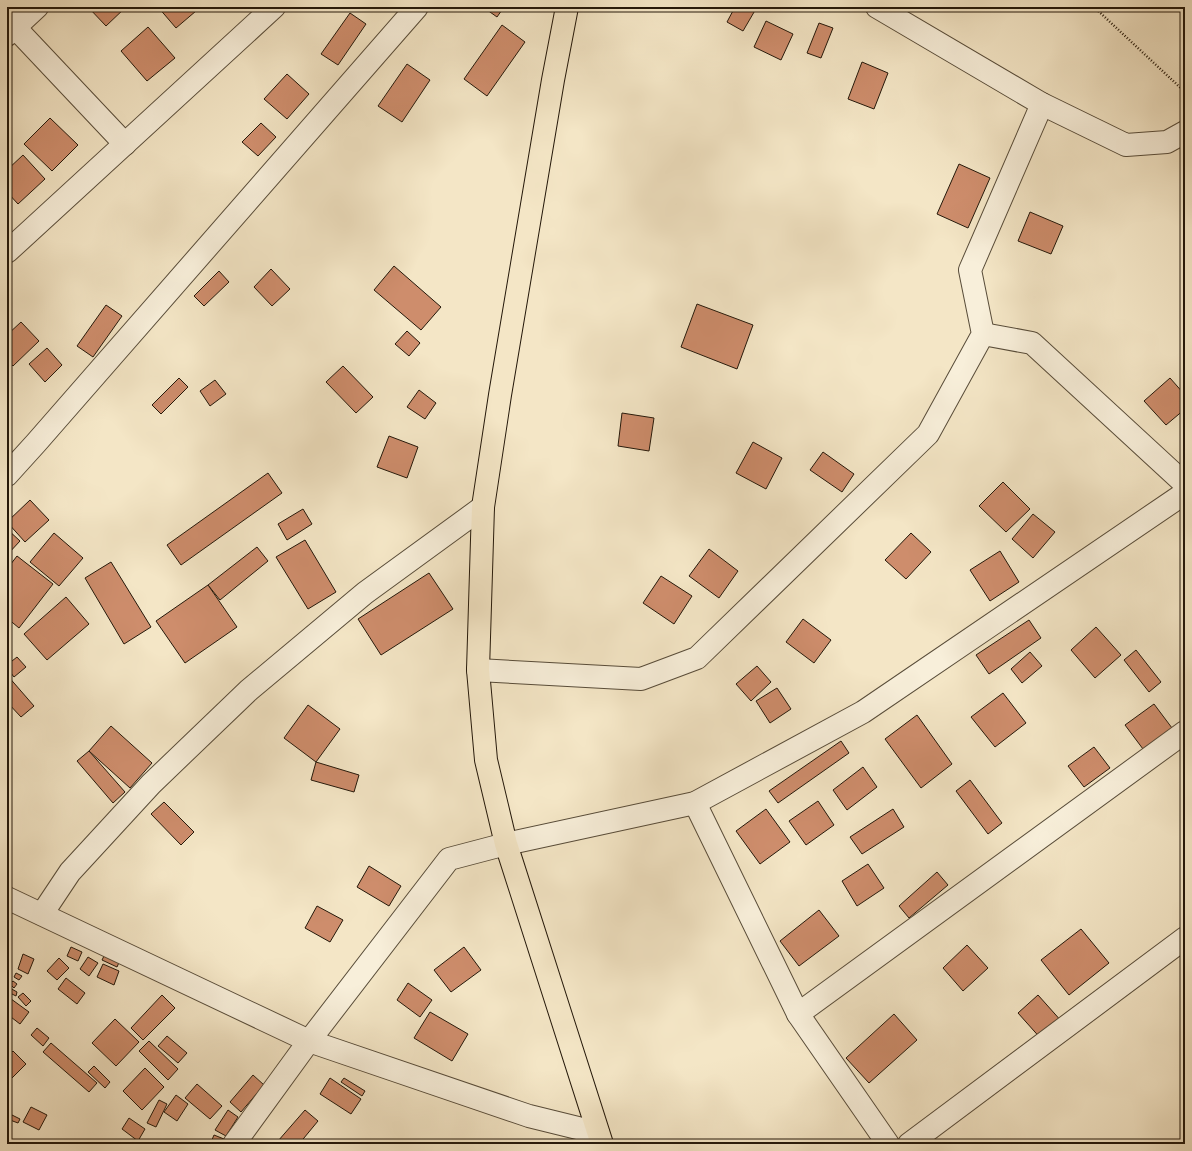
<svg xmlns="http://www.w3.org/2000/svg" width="1192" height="1151" font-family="Cardo,serif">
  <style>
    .building { fill: #ce8d6c; stroke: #24180a }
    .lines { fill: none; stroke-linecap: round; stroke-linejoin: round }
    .minor-casing { stroke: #584c39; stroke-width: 24 }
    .trunk-casing { stroke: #24180a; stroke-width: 24 }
    .path { stroke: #24180a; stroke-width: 2.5; stroke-dasharray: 1 2; stroke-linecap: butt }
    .minor { stroke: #f8efda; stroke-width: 22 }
    .trunk { stroke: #f4e6c6; stroke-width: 22 }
  </style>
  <rect width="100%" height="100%" fill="#f4e6c6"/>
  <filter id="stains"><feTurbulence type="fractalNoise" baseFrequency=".005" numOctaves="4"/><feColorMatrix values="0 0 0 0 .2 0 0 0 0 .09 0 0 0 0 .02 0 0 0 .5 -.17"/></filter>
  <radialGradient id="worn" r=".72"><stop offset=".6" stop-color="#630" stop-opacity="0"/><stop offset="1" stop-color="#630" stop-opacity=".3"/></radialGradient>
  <g class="building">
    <polygon points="88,7 126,7 106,26"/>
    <polygon points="158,7 193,7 196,11 176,28"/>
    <polygon points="483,7 504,7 497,17"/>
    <polygon points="735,7 757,7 743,31 727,22"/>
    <polygon points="350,13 366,24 338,65 321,54"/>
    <polygon points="766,21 793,34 781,60 754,47"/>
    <polygon points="819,23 833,28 821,58 807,53"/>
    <polygon points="502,25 525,42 487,96 464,79"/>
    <polygon points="148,27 175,58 147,81 121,51"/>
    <polygon points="862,62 888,73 874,109 848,99"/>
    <polygon points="407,64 430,80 402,122 378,106"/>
    <polygon points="287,74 309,94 287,119 264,99"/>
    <polygon points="50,118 78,145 52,171 24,144"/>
    <polygon points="261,123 276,137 258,156 242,142"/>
    <polygon points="23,155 45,179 18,204 7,192 7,170"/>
    <polygon points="959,164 990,178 968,228 937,214"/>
    <polygon points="1030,212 1063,226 1051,254 1018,241"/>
    <polygon points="394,266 441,307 421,330 374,290"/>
    <polygon points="271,269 290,289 272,306 254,287"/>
    <polygon points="219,271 229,282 204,306 194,296"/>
    <polygon points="697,304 753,325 737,369 681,347"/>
    <polygon points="106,305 122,316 93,357 77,346"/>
    <polygon points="21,322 39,341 13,366 7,360 7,335"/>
    <polygon points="407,331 420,343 409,356 395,344"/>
    <polygon points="47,348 62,365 45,382 29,364"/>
    <polygon points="343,366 373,397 356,413 326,382"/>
    <polygon points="179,378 188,387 161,414 152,405"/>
    <polygon points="1170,378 1185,395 1185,409 1166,425 1144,401"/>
    <polygon points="215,380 226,394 210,406 200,391"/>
    <polygon points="419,390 436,403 425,419 407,407"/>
    <polygon points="622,413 654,418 649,451 618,446"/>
    <polygon points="389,436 418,447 407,478 377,467"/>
    <polygon points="753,442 782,458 766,489 736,473"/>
    <polygon points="823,452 854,474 842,492 810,470"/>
    <polygon points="268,473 282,493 181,565 167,545"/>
    <polygon points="1003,482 1030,509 1006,532 979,506"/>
    <polygon points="30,500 49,520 25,542 7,522"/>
    <polygon points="303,509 312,524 287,540 278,524"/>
    <polygon points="1033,514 1055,532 1033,558 1012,539"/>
    <polygon points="7,529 20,541 7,555"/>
    <polygon points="54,533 83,558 59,586 30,562"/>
    <polygon points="911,533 931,552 906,579 885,560"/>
    <polygon points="305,540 336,592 308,609 276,557"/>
    <polygon points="257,547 268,561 220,600 208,585"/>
    <polygon points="709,549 738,571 719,598 689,576"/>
    <polygon points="1000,551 1019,582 990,601 970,570"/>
    <polygon points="17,556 53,584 19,628 7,618 7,569"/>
    <polygon points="111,562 151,627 124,644 85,578"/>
    <polygon points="429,573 453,609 381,655 358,619"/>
    <polygon points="661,576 692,596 674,624 643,603"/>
    <polygon points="208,585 237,627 185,663 156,621"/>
    <polygon points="66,597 89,624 47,660 24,634"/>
    <polygon points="803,619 831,640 814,663 786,642"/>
    <polygon points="1029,620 1041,638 989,674 976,655"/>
    <polygon points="1096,627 1121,655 1095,678 1071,650"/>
    <polygon points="1136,650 1161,682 1149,692 1124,660"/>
    <polygon points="1030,652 1042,666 1022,683 1011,669"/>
    <polygon points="17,657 26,667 14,677 7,668 7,665"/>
    <polygon points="757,666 771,682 751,701 736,684"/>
    <polygon points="7,675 34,706 21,717 7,702"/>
    <polygon points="777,688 791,709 770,723 756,701"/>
    <polygon points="1003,693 1026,723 995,747 971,717"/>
    <polygon points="1154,704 1172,728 1143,749 1125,725"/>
    <polygon points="308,705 340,729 316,762 284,738"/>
    <polygon points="917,715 952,764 921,788 885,739"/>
    <polygon points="111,726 152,763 130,788 89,751"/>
    <polygon points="841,741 849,753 778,803 769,791"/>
    <polygon points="1094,747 1110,768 1084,787 1068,766"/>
    <polygon points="89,751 125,792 113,803 77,761"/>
    <polygon points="316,762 359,775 354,792 311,780"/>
    <polygon points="863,767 877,787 847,810 833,790"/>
    <polygon points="970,780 1002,823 988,834 956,791"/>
    <polygon points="818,801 834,825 806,845 789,821"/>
    <polygon points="164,802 194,832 181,845 151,814"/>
    <polygon points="766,809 790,842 760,864 736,831"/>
    <polygon points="893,809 904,827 862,854 850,837"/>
    <polygon points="868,864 884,888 857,906 842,881"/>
    <polygon points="369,866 401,886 389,906 357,887"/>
    <polygon points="937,872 948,885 909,918 899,906"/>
    <polygon points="317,906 343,920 330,942 305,928"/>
    <polygon points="819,910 839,936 799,966 780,941"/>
    <polygon points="1081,929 1109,963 1069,995 1041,960"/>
    <polygon points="967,945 988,968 963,991 943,968"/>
    <polygon points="71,947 82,952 78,961 67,956"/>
    <polygon points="464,947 481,970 451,992 434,970"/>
    <polygon points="106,952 121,958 117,967 102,960"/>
    <polygon points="23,954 34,959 28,974 18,969"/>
    <polygon points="88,957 98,963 89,976 80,969"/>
    <polygon points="59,958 69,968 57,980 47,971"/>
    <polygon points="103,964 119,971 114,985 97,977"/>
    <polygon points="16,973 22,976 19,980 14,977"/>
    <polygon points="66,978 85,993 77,1004 58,989"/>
    <polygon points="13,981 17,984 14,988 10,984"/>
    <polygon points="408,983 432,1000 420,1017 397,1000"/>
    <polygon points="10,988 17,992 16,996 8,992"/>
    <polygon points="23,993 31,1001 26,1006 18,997"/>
    <polygon points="162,995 175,1008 143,1040 131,1028"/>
    <polygon points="1038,995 1063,1023 1043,1041 1018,1013"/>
    <polygon points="7,996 29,1012 20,1024 7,1014"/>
    <polygon points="430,1012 468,1034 452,1061 414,1038"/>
    <polygon points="894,1014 917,1040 869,1083 846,1058"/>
    <polygon points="115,1019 139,1042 116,1066 92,1043"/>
    <polygon points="37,1028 49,1038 43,1046 31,1035"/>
    <polygon points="167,1036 187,1053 178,1063 158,1046"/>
    <polygon points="149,1041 178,1069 168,1080 139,1051"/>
    <polygon points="51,1043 97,1083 89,1092 43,1052"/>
    <polygon points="13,1051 26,1064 7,1083 7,1057"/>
    <polygon points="94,1066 110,1082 105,1088 88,1072"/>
    <polygon points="145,1068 164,1087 142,1110 123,1091"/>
    <polygon points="253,1075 264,1085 241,1112 230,1102"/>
    <polygon points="330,1078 361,1099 351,1114 320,1094"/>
    <polygon points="344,1078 365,1091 362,1096 341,1082"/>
    <polygon points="197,1084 222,1106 210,1119 185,1098"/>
    <polygon points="176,1095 188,1104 177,1121 164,1112"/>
    <polygon points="159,1100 167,1104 156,1127 147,1123"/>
    <polygon points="31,1107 47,1115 39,1130 23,1122"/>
    <polygon points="228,1110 238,1117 226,1136 215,1130"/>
    <polygon points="305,1110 318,1121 299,1144 281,1144 278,1141"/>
    <polygon points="12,1115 20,1119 18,1123 10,1120"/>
    <polygon points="129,1118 145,1129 138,1141 122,1129"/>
    <polygon points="214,1135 224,1139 222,1144 214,1144 211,1142"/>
    <polygon points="202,1140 206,1144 198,1144"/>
  </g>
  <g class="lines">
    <g class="minor-casing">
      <g id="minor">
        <polyline points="877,7 1042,104 1126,145 1167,142 1185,132"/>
        <polyline points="7,19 125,144"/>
        <polyline points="7,35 37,7"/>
        <polyline points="7,252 274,7"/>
        <polyline points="983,334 1032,343 1185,484"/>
        <polyline points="7,475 36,443 417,7"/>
        <polyline points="478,670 641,679 697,658 928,434 983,334 970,270 1042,104"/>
        <polyline points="695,803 798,1014 888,1144"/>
        <polyline points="7,898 309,1041 529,1116 598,1133"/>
        <polyline points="42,914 70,872 151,784 249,690 365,593 483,507"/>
        <polyline points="798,1014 1185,732"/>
        <polyline points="234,1144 309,1041 449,859 506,844 695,803 863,712 1185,493"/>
        <polyline points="909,1144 1185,938"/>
      </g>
    </g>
    <g class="trunk-casing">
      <polyline id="trunk" points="567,7 553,80 500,395 483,507 478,670 486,760 506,844 602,1144"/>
    </g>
    <polyline class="path" points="1094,7 1185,92"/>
    <use href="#minor" class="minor"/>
    <use href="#trunk" class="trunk"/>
  </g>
  <rect width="1192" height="1151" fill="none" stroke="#f4e6c6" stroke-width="24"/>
  <rect x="8" y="8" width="1176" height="1135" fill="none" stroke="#24180a" stroke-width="2"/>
  <rect x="12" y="12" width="1168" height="1127" fill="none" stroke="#24180a"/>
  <rect width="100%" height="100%" filter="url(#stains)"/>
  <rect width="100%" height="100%" fill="url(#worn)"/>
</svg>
